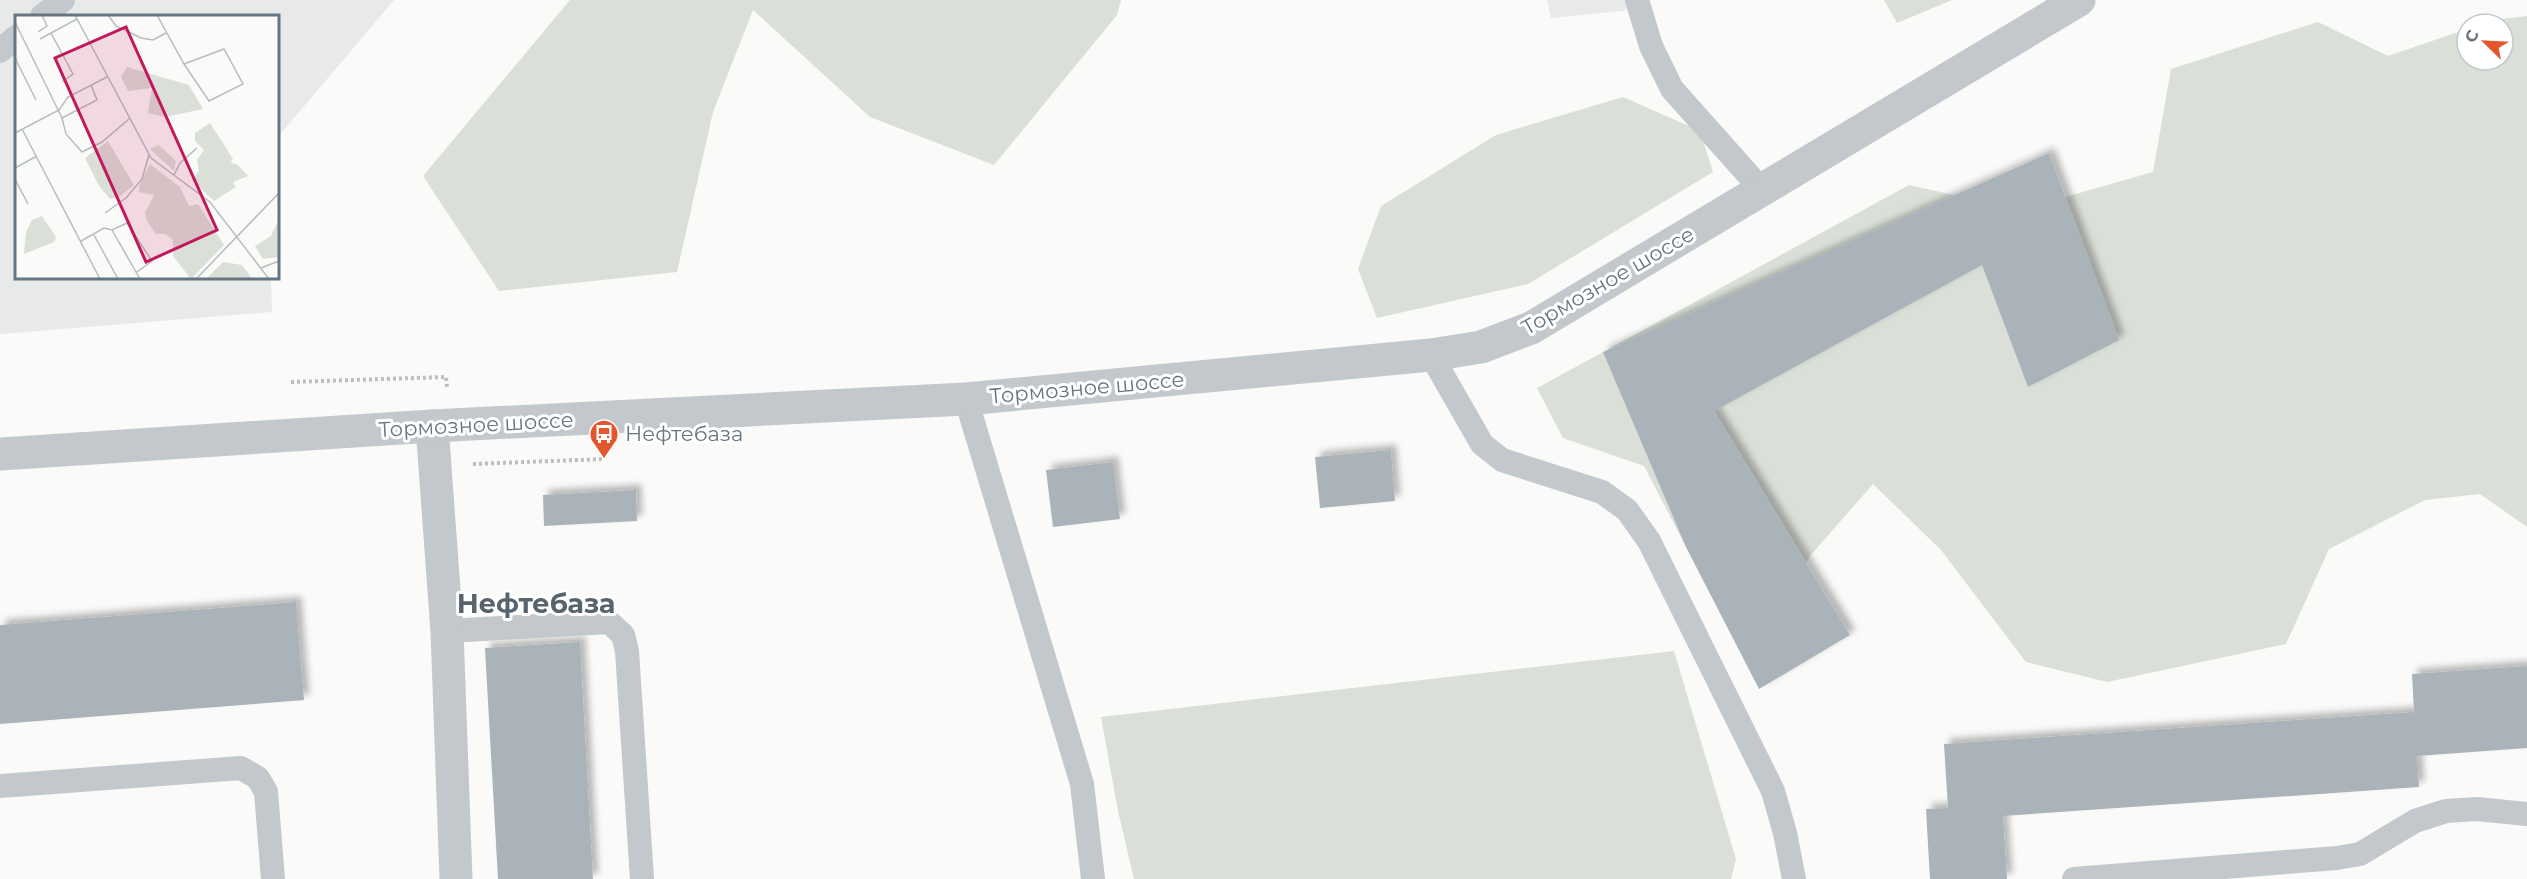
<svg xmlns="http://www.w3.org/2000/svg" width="2527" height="879" font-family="Montserrat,sans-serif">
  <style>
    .built { fill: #e8e9e9 }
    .green { fill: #dadfd7 }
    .building { fill: #aab3b9; filter: url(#shadow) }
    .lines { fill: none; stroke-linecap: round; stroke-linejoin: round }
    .path { stroke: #bbbfc2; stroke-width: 4; stroke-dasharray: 3 3; stroke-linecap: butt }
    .service { stroke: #c3c8cc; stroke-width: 24 }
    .minor { stroke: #c3c8cc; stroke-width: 33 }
    .tertiary { stroke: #c3c8cc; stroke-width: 33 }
    .labels { text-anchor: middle; stroke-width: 6; stroke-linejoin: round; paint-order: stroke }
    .street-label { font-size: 21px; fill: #657683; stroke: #fff }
    .poi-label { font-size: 21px; fill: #657683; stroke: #fff; text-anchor: start }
    .district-label { font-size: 27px; font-weight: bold; fill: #57646e; stroke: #fff }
    .inset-road { fill: none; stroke: #b5bdc2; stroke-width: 1.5 }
    .view { fill: #c2185b; fill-opacity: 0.15; stroke: #c2185b; stroke-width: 3 }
    .inset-edge { fill: none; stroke: #657683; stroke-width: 3 }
  </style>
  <defs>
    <filter id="shadow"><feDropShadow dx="5.5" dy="-5.5" stdDeviation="3" flood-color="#0004"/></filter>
  </defs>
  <rect width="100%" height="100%" fill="#fafaf8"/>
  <g class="built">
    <polygon points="0,0 394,0 278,137 278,16 16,16 16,278 271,278 272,312 0,334"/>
    <polygon points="1547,0 1636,0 1623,11 1551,18"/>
  </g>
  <g class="green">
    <polygon points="570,0 1121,0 1117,15 994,165 870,117 753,10 713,112 677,272 499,291 423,176"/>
    <polygon points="1884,0 1952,0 1897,23"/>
    <polygon points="2527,16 2527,527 2480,494 2425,500 2329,549 2286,644 2107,682 2026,662 1941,550 1873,484 1810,556 1773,624 1713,599 1644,466 1563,438 1537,388 1909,185 2020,210 2153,172 2171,69 2318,22 2388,56 2467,29 2467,60 2503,60 2503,24 2482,24 2494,20"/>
    <polygon points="1623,97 1700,131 1713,172 1528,284 1377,318 1358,269 1381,206 1496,135"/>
    <polygon points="1674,651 1736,859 1731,879 1134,879 1118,811 1101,717"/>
  </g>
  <g class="building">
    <polygon points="2049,153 2119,340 2028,387 1982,265 1714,411 1850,635 1759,689 1686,547 1603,352"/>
    <polygon points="1391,450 1395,501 1320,508 1315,457"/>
    <polygon points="1113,462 1120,519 1053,527 1046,470"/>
    <polygon points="636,490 637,521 544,526 543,495"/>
    <polygon points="296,602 304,700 0,724 0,625"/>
    <polygon points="580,642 593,879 498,879 485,648"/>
    <polygon points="2527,666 2527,748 2417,756 2419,787 2003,816 2007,879 1930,879 1926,809 1948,808 1944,744 2414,712 2412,674"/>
  </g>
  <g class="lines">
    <g class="path">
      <polyline points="291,382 446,377 447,388"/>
      <polyline points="473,464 604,459"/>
    </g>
    <g class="service">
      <polyline points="1637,0 1651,46 1672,89 1762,190"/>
      <polyline points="42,16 63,0"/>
      <polyline points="0,51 16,37"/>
      <polyline points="1431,355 1482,444 1502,460 1602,492 1627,510 1649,541 1773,791 1785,833 1794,879"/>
      <polyline points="966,399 1082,784 1093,879"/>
      <polyline points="447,631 609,622 623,635 627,651 642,879"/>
      <polyline points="0,786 241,768 258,778 266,792 273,879"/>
      <polyline points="2074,879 2337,858 2360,854 2415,821 2446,811 2477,809 2527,814"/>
    </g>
    <polyline class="minor" points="432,426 447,631 456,879"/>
    <polyline class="tertiary" points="0,454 432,426 966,399 1431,355 1481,347 1531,328 2079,0"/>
  </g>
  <defs>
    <g id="bus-pin" transform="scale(1.5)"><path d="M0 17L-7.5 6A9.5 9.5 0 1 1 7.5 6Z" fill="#e4572e" stroke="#fff"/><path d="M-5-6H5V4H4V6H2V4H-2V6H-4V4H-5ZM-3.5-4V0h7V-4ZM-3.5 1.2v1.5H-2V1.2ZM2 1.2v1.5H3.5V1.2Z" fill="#fff"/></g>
  </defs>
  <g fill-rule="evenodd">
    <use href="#bus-pin" x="604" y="434"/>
  </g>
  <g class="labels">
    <g class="street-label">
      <text transform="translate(1608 281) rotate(-30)" y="7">Тормозное шоссе</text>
      <text transform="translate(1087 388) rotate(-5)" y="7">Тормозное шоссе</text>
      <text transform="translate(476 425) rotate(-3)" y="7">Тормозное шоссе</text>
    </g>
    <g class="poi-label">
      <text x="625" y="441">Нефтебаза</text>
    </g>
    <g class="district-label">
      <text x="536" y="613">Нефтебаза</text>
    </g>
  </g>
  <g transform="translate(15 15)">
    <rect width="264" height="264" fill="#fafaf8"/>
    <path d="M 112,52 L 174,70 L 188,94 L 150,102 L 133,98 L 137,73 L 113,76 L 106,62 ZM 195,108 L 218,144 L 215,147 L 223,150 L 233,161 L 218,167 L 221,172 L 199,186 L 177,165 L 184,156 L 182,145 L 189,135 L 180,126 L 180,118 ZM 93,126 L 119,170 L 104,182 L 95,184 L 84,171 L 70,143 ZM 144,130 L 161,146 L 159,156 L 135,134 ZM 135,149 L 165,172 L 174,191 L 183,189 L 209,230 L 176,264 L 158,241 L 158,225 L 150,219 L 141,219 L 132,206 L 130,198 L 139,180 L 124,177 L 124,171 ZM 27,201 L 41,222 L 39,227 L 9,239 L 11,217 L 17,205 ZM 264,204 L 264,242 L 248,244 L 240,231 L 256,221 ZM 208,247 L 227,250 L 237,264 L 191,264 Z" fill="#dadfd7"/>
    <path class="inset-road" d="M 60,0 L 136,143 L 195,187 L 254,264M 93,0 L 101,11 L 126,23 L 138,25 L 151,18M 142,0 L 169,49 L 194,86 L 228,69 L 209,34 L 169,49M 0,7 L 47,103 L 51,119 L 67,137 L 87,127 L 114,104M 23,17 L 32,11 L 27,0M 36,18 L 58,59 L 47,67M 25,24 L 62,4M 0,43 L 21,85M 47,103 L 82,85 L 76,70M 7,114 L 85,264M 0,118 L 44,95 L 53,82 L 92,62M 0,153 L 22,141M 159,160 L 165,148 L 182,133M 0,164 L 13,189M 90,198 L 111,183 L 127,164 L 134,140M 97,215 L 125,264M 79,220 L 103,264M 66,226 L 89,213 L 97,215 L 112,208 L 137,246 L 122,257M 246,253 L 264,246M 181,264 L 264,178"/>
    <path class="view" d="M 111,12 L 202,215 L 131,247 L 40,43 Z"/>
    <rect width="264" height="264" class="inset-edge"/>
  </g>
  <g transform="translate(2485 42) rotate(294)"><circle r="28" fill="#ffffff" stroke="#c1c8cd" stroke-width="1.5"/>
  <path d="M0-4.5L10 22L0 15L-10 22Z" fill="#e4572e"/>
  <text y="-9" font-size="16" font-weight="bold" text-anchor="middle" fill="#657683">С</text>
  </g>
</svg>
